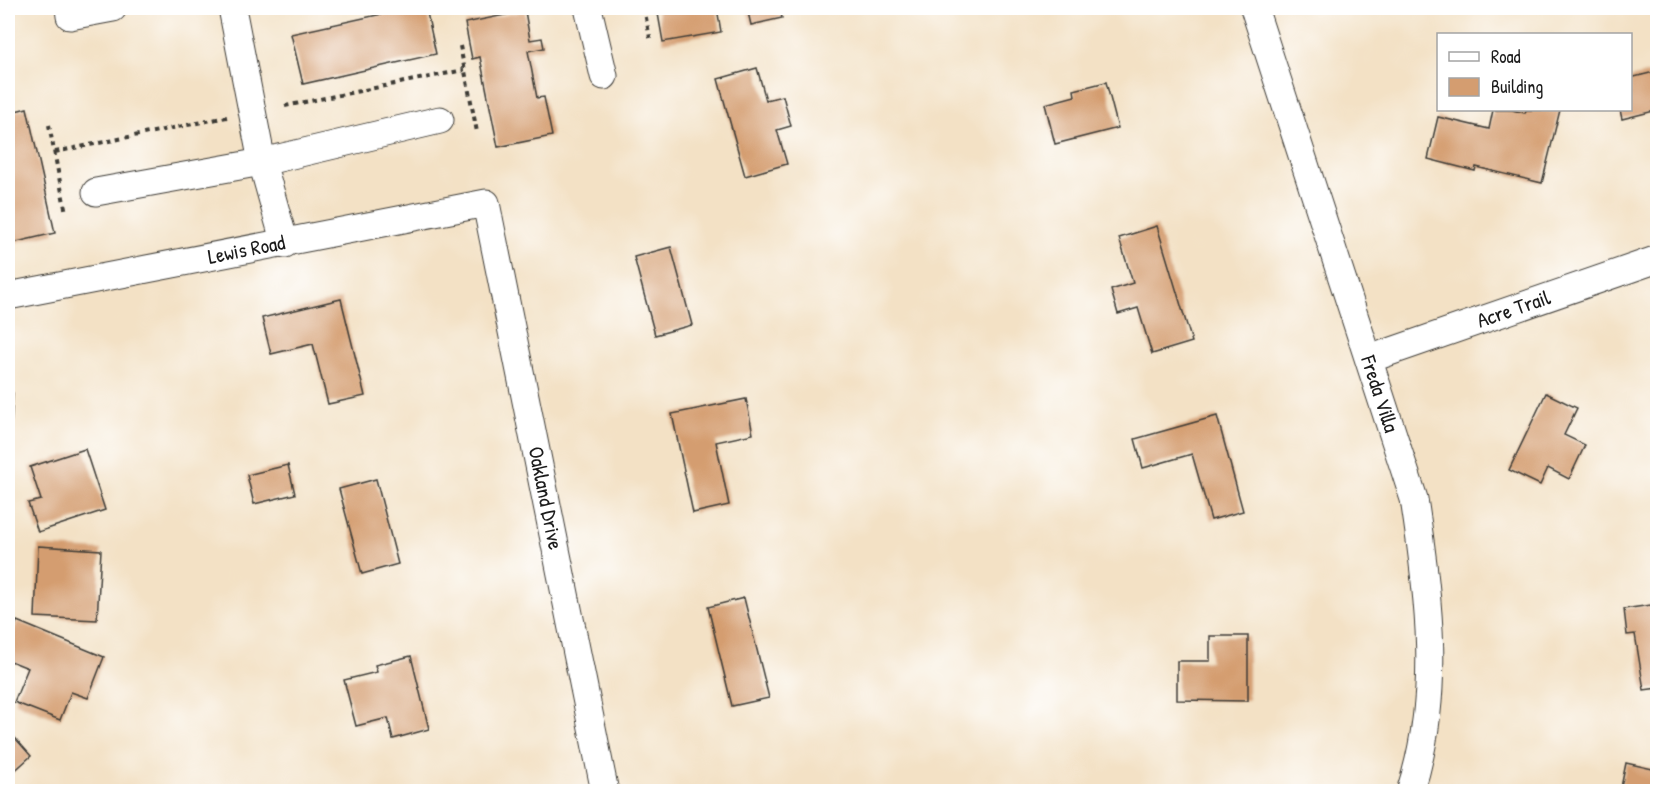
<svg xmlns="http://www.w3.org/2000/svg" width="1665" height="799" font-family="'Patrick Hand',sans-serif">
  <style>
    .building { fill: #d49d70 }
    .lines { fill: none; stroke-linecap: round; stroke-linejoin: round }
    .minor-casing { stroke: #3c3a35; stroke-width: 29 }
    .path { stroke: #3c3a35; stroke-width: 4; stroke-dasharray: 4.5 4.5; stroke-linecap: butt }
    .minor { stroke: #fff; stroke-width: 27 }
    .labels { text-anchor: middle; stroke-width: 6; stroke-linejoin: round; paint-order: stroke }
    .street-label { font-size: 21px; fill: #1c1c1c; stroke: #fff }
  </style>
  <rect width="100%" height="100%" fill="#fff"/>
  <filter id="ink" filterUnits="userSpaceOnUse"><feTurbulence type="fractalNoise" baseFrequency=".0167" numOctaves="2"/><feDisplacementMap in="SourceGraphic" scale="12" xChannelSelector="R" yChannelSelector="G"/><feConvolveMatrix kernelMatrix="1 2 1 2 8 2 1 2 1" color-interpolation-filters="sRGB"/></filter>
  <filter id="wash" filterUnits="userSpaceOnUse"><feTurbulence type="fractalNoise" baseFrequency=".008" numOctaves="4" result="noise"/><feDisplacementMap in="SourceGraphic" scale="24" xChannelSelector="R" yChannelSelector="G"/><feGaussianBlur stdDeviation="1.35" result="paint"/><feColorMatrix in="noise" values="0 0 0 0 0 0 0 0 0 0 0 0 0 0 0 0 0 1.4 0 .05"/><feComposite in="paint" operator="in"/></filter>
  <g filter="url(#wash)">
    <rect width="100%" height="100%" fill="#f3e1c5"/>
    <g id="blocks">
      <g class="building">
        <polygon points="409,8 426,8 436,54 303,84 291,34"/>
        <polygon points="657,8 717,8 721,32 663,42"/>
        <polygon points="747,8 780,8 782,18 751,25"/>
        <polygon points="525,11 530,40 542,38 544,48 528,51 537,98 544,97 552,136 498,147 480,57 472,59 465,23"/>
        <polygon points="757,68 766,100 783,96 791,126 777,130 787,164 745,176 718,79"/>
        <polygon points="1658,71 1658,110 1622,119 1620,110 1630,110 1630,78"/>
        <polygon points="1106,82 1118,128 1055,144 1045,104 1075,96 1074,90"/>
        <polygon points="27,108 55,233 8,244 8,113"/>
        <polygon points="1493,110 1512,110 1525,113 1526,110 1560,110 1542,183 1476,167 1475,171 1428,159 1438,117 1489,129"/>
        <polygon points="1157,226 1192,342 1152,354 1138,308 1118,314 1111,290 1133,283 1119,238"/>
        <polygon points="671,247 692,325 655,335 634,257"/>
        <polygon points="341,299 365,396 328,404 313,344 271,354 262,318"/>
        <polygon points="8,392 13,393 9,461 8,461"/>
        <polygon points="1546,393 1577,408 1564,435 1585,445 1569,479 1548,468 1540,485 1509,470"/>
        <polygon points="746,399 753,434 716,442 729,505 693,513 672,414"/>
        <polygon points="1217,416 1243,511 1211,520 1192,454 1143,468 1135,439"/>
        <polygon points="85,449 105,510 38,532 28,503 41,500 30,467"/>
        <polygon points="288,465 295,494 254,504 247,475"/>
        <polygon points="376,479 398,564 362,574 339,489"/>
        <polygon points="38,546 101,550 97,620 35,617"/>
        <polygon points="744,598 769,698 732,706 708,607"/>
        <polygon points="1658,604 1658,688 1644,690 1635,634 1627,635 1624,609"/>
        <polygon points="17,621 104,657 88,698 71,692 60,720 14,702 28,668 8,660 8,646"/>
        <polygon points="1210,636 1248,636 1248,701 1177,700 1177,661 1210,661"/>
        <polygon points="411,656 429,729 393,739 388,718 356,726 344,680 377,672 375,665"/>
        <polygon points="8,730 31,756 10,775 8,771"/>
        <polygon points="1626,763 1657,770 1652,792 1620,792"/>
      </g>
    </g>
  </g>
  <g filter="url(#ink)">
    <use href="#blocks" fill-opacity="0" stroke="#3c3a35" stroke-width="1.5"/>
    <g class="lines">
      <g class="minor-casing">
        <g id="minor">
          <polyline points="69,8 70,16 113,8"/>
          <polyline points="588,8 604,76"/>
          <path id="s1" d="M 1254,8 L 1414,499 C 1429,596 1442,696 1410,792"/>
          <polyline points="96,192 262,162 232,8"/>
          <polyline points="285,244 262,162 440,120"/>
          <path id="s2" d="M 8,296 L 486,203 L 605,792"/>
          <path id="s3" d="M 1369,359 L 1658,259"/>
        </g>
      </g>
      <g class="path">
        <polyline points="644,8 650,38"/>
        <polyline points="460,46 477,132"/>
        <polyline points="285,106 464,70"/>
        <polyline points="49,125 66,213"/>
        <polyline points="55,152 227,117"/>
      </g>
      <use href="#minor" class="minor"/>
    </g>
  </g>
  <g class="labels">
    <g class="street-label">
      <text dy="7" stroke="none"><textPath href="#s2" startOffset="243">Lewis Road</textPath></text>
      <text dy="7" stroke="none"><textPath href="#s3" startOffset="153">Acre Trail</textPath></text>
      <text dy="7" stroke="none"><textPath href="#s1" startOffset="406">Freda Villa</textPath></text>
      <text dy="7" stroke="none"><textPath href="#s2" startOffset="788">Oakland Drive</textPath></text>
    </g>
  </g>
  <rect width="1665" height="799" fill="none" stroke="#fff" stroke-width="30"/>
  <rect x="1437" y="33" width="195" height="78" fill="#ffffff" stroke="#a4a4a4" stroke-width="1.5"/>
  <rect x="1449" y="52" width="30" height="9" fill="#ffffff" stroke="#a4a4a4" stroke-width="1.5"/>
  <text x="1491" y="63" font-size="18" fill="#1c1c1c">Road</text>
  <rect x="1449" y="78" width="30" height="18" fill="#d49d70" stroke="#a4a4a4" stroke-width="1.5"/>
  <text x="1491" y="93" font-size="18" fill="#1c1c1c">Building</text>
</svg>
